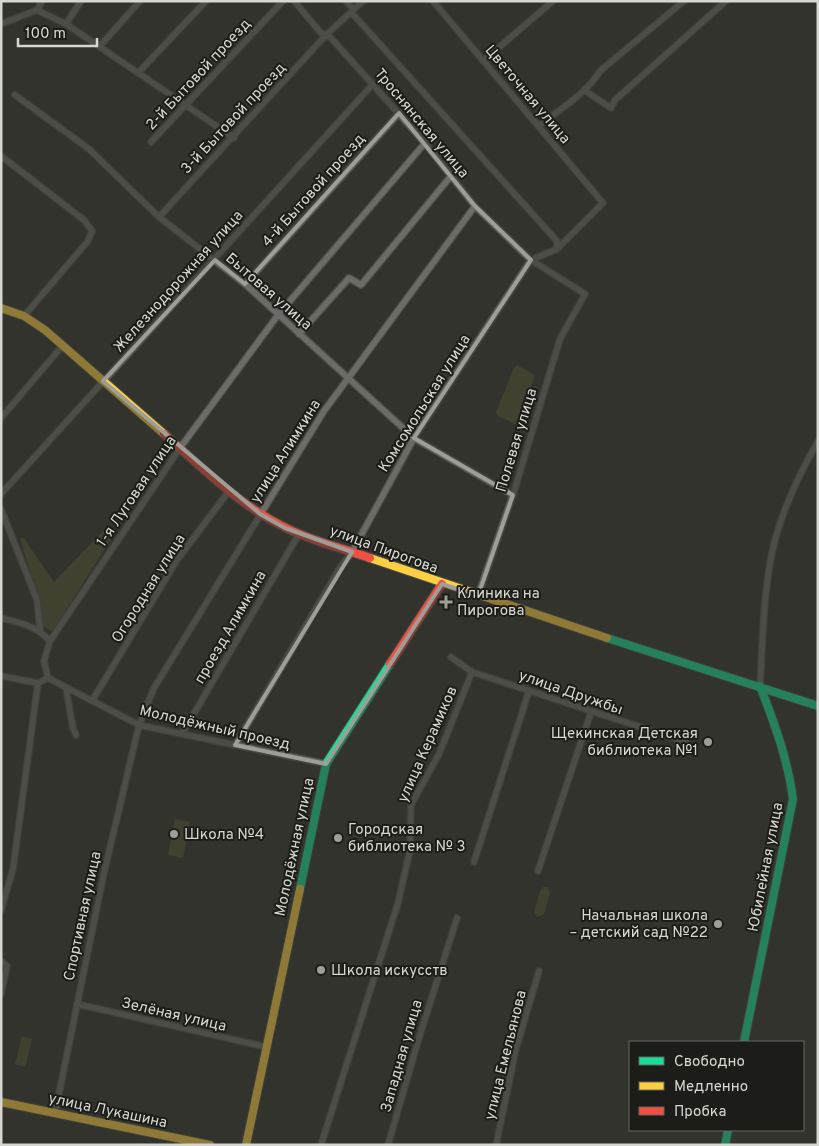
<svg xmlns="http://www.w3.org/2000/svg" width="819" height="1146" font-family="Overpass,sans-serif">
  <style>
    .green { fill: #515231 }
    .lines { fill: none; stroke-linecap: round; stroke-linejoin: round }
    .street-casing { stroke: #4f504b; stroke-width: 8 }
    .fast-casing { stroke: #4f504b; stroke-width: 10 }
    .slow-casing { stroke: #4f504b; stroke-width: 10 }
    .jam-casing { stroke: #4f504b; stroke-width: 10 }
    .street { stroke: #6b6b68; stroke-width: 5.5 }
    .fast { stroke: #16e098; stroke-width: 8 }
    .slow { stroke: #ffcf43; stroke-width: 8 }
    .jam { stroke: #f24e42; stroke-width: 8 }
    .marked { fill: none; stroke: #9d9e98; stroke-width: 4; stroke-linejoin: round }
    .poi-dot { fill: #9d9e98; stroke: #1c1d18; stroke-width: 2 }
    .labels { text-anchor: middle; stroke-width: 4; stroke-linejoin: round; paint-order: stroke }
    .street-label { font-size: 15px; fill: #d6d7d1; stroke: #1c1d18 }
    .poi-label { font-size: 15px; fill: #d6d7d1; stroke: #1c1d18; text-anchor: start }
  </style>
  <rect width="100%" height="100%" fill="#33332e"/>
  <g class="green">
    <polygon points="517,365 535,375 521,419 515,424 498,416 496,412 514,368"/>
    <polygon points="104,530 113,536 52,632 42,625 39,600 20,539 23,537 54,582"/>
    <polygon points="175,819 190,822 183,858 168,855"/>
    <polygon points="543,887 548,887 550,893 544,914 537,917 534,912 540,891"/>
    <polygon points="22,1036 32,1039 25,1067 15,1064"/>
  </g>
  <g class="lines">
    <g class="street-casing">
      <g id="street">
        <polyline points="294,1 321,33 331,38 425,143 475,206 531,260 585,294 560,339 513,495 478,596"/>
        <polyline points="346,1 353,9"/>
        <polyline points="37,10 42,1"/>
        <polyline points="351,12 363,1"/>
        <polyline points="1,24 37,10 66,24 234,138"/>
        <polyline points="66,24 81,1"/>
        <polyline points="100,46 140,1"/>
        <polyline points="483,61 553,1"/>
        <polyline points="138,73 206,1"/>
        <polyline points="584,90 611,108 615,100 726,1"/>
        <polyline points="15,95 89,149 159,217 245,284 414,438 513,495"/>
        <path d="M 538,126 C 559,110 586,94 600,71 L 684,1"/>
        <polyline points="151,142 283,1"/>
        <polyline points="1,156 84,220 92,231 88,241 24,316"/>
        <polyline points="159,217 326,35 351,12 557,241 557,249"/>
        <polyline points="245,284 399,113"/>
        <polyline points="299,334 349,278 361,285 451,176"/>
        <polyline points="1,418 63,345"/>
        <polyline points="1,494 373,84"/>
        <polyline points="1,509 37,600 40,630"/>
        <path d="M 1,618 C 22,623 36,626 50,641"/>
        <polyline points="451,657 472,672 686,742"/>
        <polyline points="1,676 38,683"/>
        <polyline points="48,678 139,725 326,764"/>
        <path d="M 760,686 C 763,638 763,587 775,540 C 784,506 801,471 818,441"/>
        <polyline points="66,688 73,728 76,735"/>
        <polyline points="92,701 177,560 229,491"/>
        <polyline points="182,734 299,534"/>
        <polyline points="235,745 341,566 352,552 414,438 531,260 557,249 603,203 433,1"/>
        <polyline points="474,862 529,691"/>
        <polyline points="538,871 591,712"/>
        <polyline points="1,910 13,869 38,683 48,678 44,661 50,641 180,448 278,315 425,143"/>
        <polyline points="1,961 7,966 1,994"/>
        <polyline points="77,1004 266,1047"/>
        <polyline points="55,1113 104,873 139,725 154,688 324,411 475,206"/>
        <polyline points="321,1145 398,903 410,850 411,805 439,754 472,672"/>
        <polyline points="388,1145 419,1038 457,918"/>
        <polyline points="496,1145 516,1049 539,971"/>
      </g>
    </g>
    <g class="fast-casing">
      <g id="fast">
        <polyline points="607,638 818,706"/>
        <polyline points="300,889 326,764 390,664"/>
        <path d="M 744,1042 L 793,799 C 788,760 774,722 760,686"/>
        <polyline points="725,1145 728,1130"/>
      </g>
    </g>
    <g class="slow-casing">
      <g id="slow">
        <polyline points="1,308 24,316 45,330 164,434"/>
        <polyline points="370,558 607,638"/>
        <polyline points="1,1102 210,1145"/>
        <polyline points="246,1145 300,889"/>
      </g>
    </g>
    <g class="jam-casing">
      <g id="jam">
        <path d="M 164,434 C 201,467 239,505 284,527 C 310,541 342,548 370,558"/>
        <polyline points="390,664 442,584"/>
      </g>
    </g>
    <use href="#street" class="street"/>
    <use href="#fast" class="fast"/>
    <use href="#slow" class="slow"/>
    <use href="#jam" class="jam"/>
  </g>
  <path d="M0 0H819V1146H0ZM 399,113 L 475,206 L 531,260 L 414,438 L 513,495 L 478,596 L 442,584 L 326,764 L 235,745 L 352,552 L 285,528 L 260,514 L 103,381 L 215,260 L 245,284 Z" fill="#33332e" fill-opacity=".55" fill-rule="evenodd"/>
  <path class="marked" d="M 399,113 L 475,206 L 531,260 L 414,438 L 513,495 L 478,596 L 442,584 L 326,764 L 235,745 L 352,552 L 285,528 L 260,514 L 103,381 L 215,260 L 245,284 Z"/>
  <g class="poi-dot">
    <path d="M443.5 594.5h5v5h5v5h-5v5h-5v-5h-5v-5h5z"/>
    <circle cx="708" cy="742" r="5"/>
    <circle cx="174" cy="834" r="5"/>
    <circle cx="338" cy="838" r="5"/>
    <circle cx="718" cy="924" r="5"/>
    <circle cx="321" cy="970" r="5"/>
  </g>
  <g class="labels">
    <g class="street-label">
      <text transform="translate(198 74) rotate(-47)" y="5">2-й Бытовой проезд</text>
      <text transform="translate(528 94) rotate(50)" y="5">Цветочная улица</text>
      <text transform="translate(233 118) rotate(-47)" y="5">3-й Бытовой проезд</text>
      <text transform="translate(422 123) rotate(50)" y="5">Троснянская улица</text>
      <text transform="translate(313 190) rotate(-48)" y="5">4-й Бытовой проезд</text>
      <text transform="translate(178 281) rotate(-48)" y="5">Железнодорожная улица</text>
      <text transform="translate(269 291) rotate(41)" y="5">Бытовая улица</text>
      <text transform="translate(424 403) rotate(-58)" y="5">Комсомольская улица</text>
      <text transform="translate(516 440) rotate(-73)" y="5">Полевая улица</text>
      <text transform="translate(285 451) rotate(-58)" y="5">улица Алимкина</text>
      <text transform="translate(136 491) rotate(-56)" y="5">1-я Луговая улица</text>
      <text transform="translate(384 549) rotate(20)" y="5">улица Пирогова</text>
      <text transform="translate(148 588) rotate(-58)" y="5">Огородная улица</text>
      <text transform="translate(230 627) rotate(-60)" y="5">проезд Алимкина</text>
      <text transform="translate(571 692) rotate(19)" y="5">улица Дружбы</text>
      <text transform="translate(215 727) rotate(13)" y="5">Молодёжный проезд</text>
      <text transform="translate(427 744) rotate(-66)" y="5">улица Керамиков</text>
      <text transform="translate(294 847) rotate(-78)" y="5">Молодёжная улица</text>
      <text transform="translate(765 867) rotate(-79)" y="5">Юбилейная улица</text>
      <text transform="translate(82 916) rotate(-78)" y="5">Спортивная улица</text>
      <text transform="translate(174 1014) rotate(13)" y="5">Зелёная улица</text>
      <text transform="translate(505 1055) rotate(-76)" y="5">улица Емельянова</text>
      <text transform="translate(401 1056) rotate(-74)" y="5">Западная улица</text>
      <text transform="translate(108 1110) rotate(12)" y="5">улица Лукашина</text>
    </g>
    <g class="poi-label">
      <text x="457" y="598">Клиника на<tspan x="457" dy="17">Пирогова</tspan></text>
      <text x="698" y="738" text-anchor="end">Щекинская Детская<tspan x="698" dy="17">библиотека №1</tspan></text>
      <text x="348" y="834">Городская<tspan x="348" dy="17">библиотека № 3</tspan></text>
      <text x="184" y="839">Школа №4</text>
      <text x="708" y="920" text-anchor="end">Начальная школа<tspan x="708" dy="17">– детский сад №22</tspan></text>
      <text x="331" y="975">Школа искусств</text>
    </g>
  </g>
  <rect width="819" height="1146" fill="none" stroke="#d6d7d1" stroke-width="5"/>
  <rect x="629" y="1041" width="175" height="90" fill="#1c1d18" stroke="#666762"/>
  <rect x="639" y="1057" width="25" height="8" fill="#16e098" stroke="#666762"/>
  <text x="674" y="1066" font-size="15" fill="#d6d7d1">Свободно</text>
  <rect x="639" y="1082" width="25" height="8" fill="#ffcf43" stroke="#666762"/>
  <text x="674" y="1091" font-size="15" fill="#d6d7d1">Медленно</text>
  <rect x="639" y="1107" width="25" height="8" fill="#f24e42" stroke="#666762"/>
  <text x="674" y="1116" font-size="15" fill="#d6d7d1">Пробка</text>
  <path d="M18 38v8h79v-8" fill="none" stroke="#d6d7d1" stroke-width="2.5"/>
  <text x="25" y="38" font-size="15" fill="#d6d7d1" stroke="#1c1d18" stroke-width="4" paint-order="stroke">100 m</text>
</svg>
